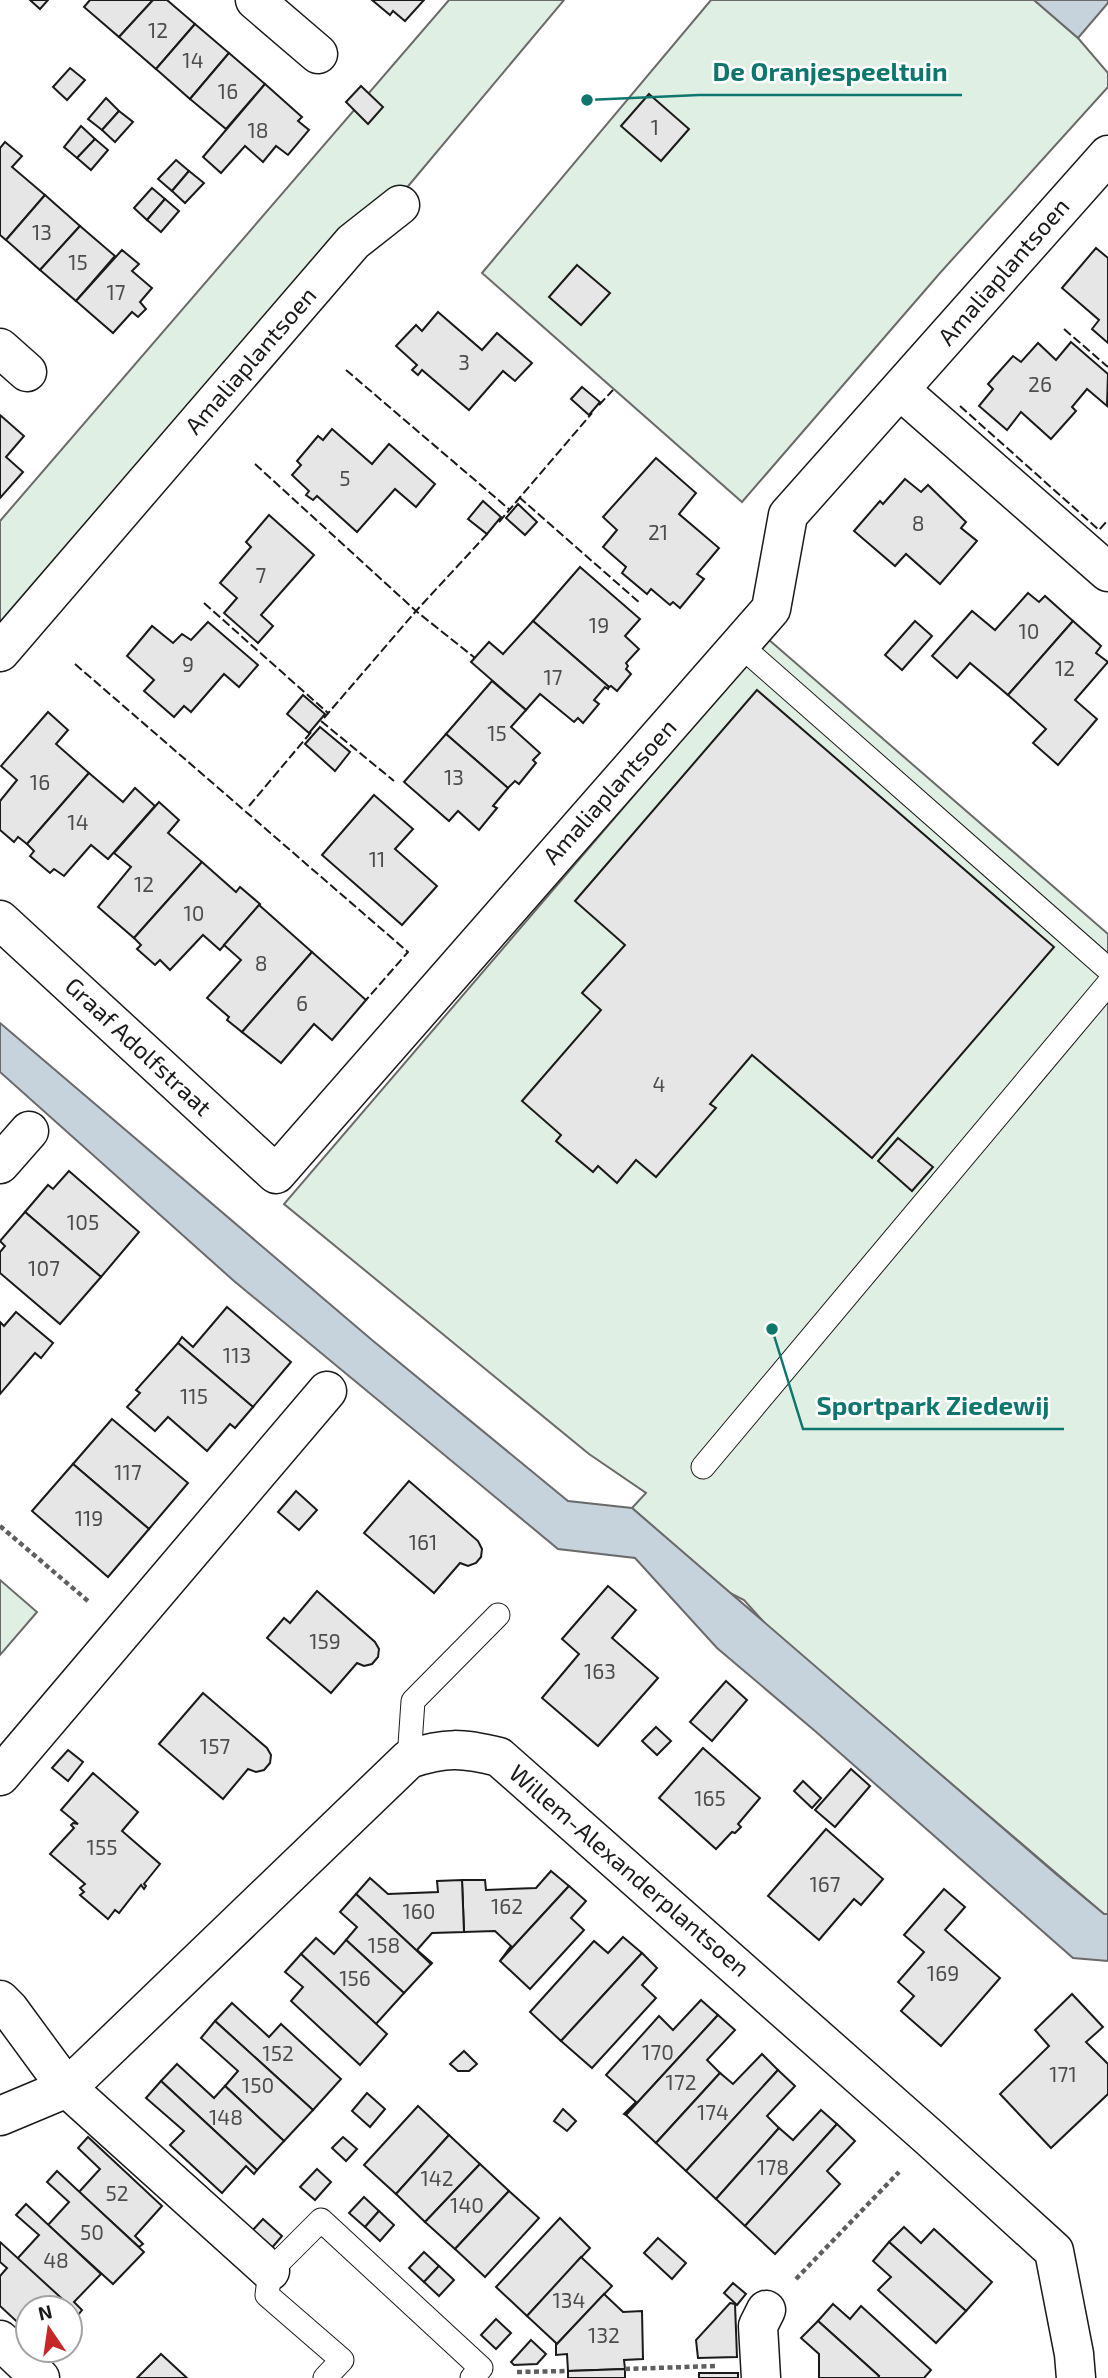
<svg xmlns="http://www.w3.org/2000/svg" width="1108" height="2378" font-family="'Exo 2',sans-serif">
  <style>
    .green { fill: #e0efe3; stroke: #6a6a6a; stroke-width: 2 }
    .water { fill: #c6d2dc; stroke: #6a6a6a; stroke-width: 2 }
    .building { fill: #e6e6e6; stroke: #1a1a1a; stroke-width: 2 }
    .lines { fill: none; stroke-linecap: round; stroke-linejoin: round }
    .service-casing { stroke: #1a1a1a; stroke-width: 25 }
    .minor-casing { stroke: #1a1a1a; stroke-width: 41 }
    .path { stroke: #5f5f5f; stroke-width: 4.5; stroke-dasharray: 5 3.5; stroke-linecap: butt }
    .service { stroke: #fff; stroke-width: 23 }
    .minor { stroke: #fff; stroke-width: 38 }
    .fence { stroke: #1a1a1a; stroke-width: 2; stroke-dasharray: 9 3.5; stroke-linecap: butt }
    .labels { text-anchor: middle; stroke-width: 5; stroke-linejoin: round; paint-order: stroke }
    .number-label { font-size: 21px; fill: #4d4d4d }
    .street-label { font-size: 24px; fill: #1a1a1a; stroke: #fff }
    .leader { fill: none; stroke: #0f766e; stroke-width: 2.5 }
    .callout-dot { fill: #0f766e; stroke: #fff; stroke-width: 2.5 }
    .callout-label { font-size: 26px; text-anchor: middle; font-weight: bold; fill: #0f766e; stroke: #fff; stroke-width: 5; stroke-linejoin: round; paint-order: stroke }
  </style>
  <rect width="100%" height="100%" fill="#fff"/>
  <g class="green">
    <polygon points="449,0 564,0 389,209 0,628 0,521"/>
    <polygon points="711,0 1034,0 1078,38 1108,73 1108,87 940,273 742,502 482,273"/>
    <polygon points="768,639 1108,934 1108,1914 1104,1914 770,1629 744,1600 728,1592 632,1508 646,1493 589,1454 284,1204"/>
    <polygon points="0,1580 37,1612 0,1655"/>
  </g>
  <g class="water">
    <polygon points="1034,0 1108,0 1108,3 1078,38"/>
    <polygon points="0,1023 372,1340 568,1501 632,1508 1056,1874 1104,1914 1108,1914 1108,1961 1073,1958 815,1731 717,1648 635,1558 558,1549 234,1281 0,1072"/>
  </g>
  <g class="building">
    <polygon points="30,0 48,0 40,9"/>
    <polygon points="90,0 153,0 119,37 84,7"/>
    <polygon points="153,0 167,0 195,24 156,69 119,37"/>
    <polygon points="372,0 424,0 405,21 393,11 390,15"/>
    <polygon points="195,24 229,53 190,99 156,69"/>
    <polygon points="229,53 265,84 226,129 190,99"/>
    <polygon points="70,68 85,80 67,100 53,87"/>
    <polygon points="265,84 302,117 298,121 309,130 288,155 276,146 263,162 245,146 221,173 203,157"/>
    <polygon points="361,86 383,107 368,124 346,102"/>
    <polygon points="649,94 689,129 661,161 621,126"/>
    <polygon points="106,98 119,111 102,130 88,119"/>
    <polygon points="119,111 133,122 115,142 102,130"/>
    <polygon points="81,126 95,139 77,158 64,147"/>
    <polygon points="95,139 108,150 91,170 77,158"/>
    <polygon points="5,142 22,156 12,167 45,195 6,240 0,235 0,148"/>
    <polygon points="176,160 189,171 172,191 158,179"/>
    <polygon points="189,171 204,183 185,203 172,191"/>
    <polygon points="152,188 165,199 147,220 134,208"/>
    <polygon points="45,195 80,226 40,270 6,240"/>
    <polygon points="165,199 179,211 161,232 147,220"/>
    <polygon points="80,226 115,256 76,301 40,270"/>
    <polygon points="1096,248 1108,258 1108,343 1092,329 1099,320 1062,288"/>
    <polygon points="122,250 139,264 132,271 152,288 140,302 146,309 138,317 132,312 113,333 76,301"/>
    <polygon points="577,265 610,293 581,325 549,297"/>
    <polygon points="438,312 482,350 497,333 532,363 515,381 503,371 469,410 422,370 418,375 412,370 417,365 396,346 416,325 422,331"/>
    <polygon points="1071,342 1108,374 1107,406 1087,389 1072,407 1076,411 1051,439 1021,412 1007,430 979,406 993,389 988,384 1013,356 1021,362 1038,343 1056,360"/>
    <polygon points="582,387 600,402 589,415 571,399"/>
    <polygon points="0,415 24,436 6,457 23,472 0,498"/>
    <polygon points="332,429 372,464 389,444 435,484 416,507 395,489 357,532 317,496 313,500 306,495 309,491 292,475 301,465 297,461 318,436 323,440"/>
    <polygon points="656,458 696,493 679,514 719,548 697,574 704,579 680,608 673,602 670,605 651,589 647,594 622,573 626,567 603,547 617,530 603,517"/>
    <polygon points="905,479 921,492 928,485 966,522 961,528 977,541 940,584 906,554 895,566 854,531 880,501 883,504"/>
    <polygon points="483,501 501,517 487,534 468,519"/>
    <polygon points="518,504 537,522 525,535 506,518"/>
    <polygon points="269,515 314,555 261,615 273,626 258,643 224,613 237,598 220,583 251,547 246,542"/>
    <polygon points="580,567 640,619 625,636 639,649 626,663 628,666 626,669 631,674 617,691 611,686 609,687 533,621"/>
    <polygon points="1028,593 1039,602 1045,596 1073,621 1008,695 970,663 957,678 932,656 972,611 995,630"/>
    <polygon points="533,621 609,687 608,689 605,687 594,700 599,704 583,723 578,718 574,722 540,694 526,710 471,662 489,642 503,654"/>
    <polygon points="915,621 932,636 902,670 885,655"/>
    <polygon points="1073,621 1101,646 1096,653 1108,662 1075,700 1097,719 1058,765 1033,743 1046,729 1008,695"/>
    <polygon points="208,622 258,665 239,687 224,674 191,712 184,706 174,717 144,691 154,680 127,656 152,626 173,643 182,634 191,640"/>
    <polygon points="492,681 526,710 511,727 540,753 533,760 536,763 519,784 515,781 508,788 446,734"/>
    <polygon points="757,690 1054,947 872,1158 752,1055 710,1104 716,1108 656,1177 636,1160 617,1183 598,1166 593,1172 556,1141 561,1135 522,1101 601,1010 582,993 625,945 575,901"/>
    <polygon points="303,695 325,714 309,733 287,714"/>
    <polygon points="48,712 68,730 56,744 89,773 27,844 18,837 14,842 0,830 0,801 17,780 1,766"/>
    <polygon points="320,727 350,752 335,771 305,744"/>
    <polygon points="446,734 508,788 493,806 497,808 479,830 458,811 449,821 404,782"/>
    <polygon points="89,773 123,802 135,788 155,806 108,859 91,845 64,876 54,869 50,873 30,856 34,851 27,844"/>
    <polygon points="374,795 413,829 395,849 437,886 402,925 322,855"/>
    <polygon points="159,802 179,820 168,833 202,862 134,938 98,907 131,867 114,853"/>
    <polygon points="202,862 236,892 240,887 260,904 220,950 203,935 170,970 160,960 155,965 137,949 141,945 134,938"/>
    <polygon points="259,905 312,952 242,1032 227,1020 229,1017 207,998 241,960 224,945"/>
    <polygon points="312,952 366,1000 332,1040 314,1024 281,1063 242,1032"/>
    <polygon points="898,1138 933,1167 912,1191 878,1161"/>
    <polygon points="69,1171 139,1232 101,1277 25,1212 48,1185 53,1189"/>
    <polygon points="25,1212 101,1277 60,1324 0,1273 0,1252 5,1246 0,1241"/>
    <polygon points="227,1307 291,1362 253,1407 178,1343 182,1337 193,1347"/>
    <polygon points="16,1312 53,1343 41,1358 35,1353 0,1394 0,1322 4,1326"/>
    <polygon points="178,1343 253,1407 235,1428 230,1424 207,1451 168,1417 155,1431 127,1407 140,1393 136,1390"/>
    <polygon points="112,1419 188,1483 149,1529 73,1464"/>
    <polygon points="73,1464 149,1529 108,1577 32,1511"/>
    <polygon points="409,1481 478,1541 482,1549 481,1557 476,1563 468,1566 460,1563 434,1593 364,1533"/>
    <polygon points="296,1491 317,1510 299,1530 278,1512"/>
    <polygon points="608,1586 636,1610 612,1638 658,1678 598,1746 542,1698 579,1654 562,1639"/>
    <polygon points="317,1591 375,1642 379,1649 378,1657 372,1664 364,1666 357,1663 331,1693 267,1638 284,1618 290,1623"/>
    <polygon points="726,1681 747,1700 712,1741 690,1722"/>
    <polygon points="203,1693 267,1748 271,1755 270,1763 264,1770 256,1772 248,1769 223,1799 159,1744"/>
    <polygon points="656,1727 671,1741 657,1755 642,1741"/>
    <polygon points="703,1748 760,1798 738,1824 741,1827 735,1833 732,1832 716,1849 659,1798"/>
    <polygon points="68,1750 83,1762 68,1781 52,1768"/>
    <polygon points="851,1769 870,1786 835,1827 815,1810"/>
    <polygon points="93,1773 138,1812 122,1831 160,1864 144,1884 146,1886 144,1889 141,1885 119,1913 115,1910 108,1919 80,1895 84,1892 80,1888 85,1884 50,1854 74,1828 71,1825 73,1823 78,1824 61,1810"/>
    <polygon points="803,1781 821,1798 812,1808 794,1791"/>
    <polygon points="826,1829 883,1879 861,1905 854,1899 819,1940 768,1896"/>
    <polygon points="551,1871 569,1886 500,1961 511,1946 495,1931 464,1932 462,1880 485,1880 486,1890 536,1888"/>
    <polygon points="370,1878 388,1894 438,1892 437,1881 462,1880 464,1932 432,1933 417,1950 432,1963 431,1964 356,1894"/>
    <polygon points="569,1886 586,1901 571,1918 584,1930 530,1989 500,1961"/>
    <polygon points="944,1889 965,1907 945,1930 1000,1978 941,2046 901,2011 914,1996 898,1982 924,1952 904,1935"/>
    <polygon points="356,1894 431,1964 404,1993 346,1940 357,1927 340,1912"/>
    <polygon points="623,1937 642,1953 561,2041 530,2012 594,1941 608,1953"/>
    <polygon points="316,1938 334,1954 346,1940 404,1993 376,2024 301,1954"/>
    <polygon points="642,1953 657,1968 642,1985 656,1998 592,2068 561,2041"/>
    <polygon points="301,1954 387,2034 360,2065 291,2001 303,1987 285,1972"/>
    <polygon points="1072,1994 1103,2027 1086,2042 1108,2064 1108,2094 1051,2148 1000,2094 1049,2046 1035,2030"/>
    <polygon points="701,2000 718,2015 626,2115 624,2114 636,2102 606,2075 659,2016 673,2030"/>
    <polygon points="232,2003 269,2037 281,2024 341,2079 313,2110 215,2021"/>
    <polygon points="718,2015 735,2030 707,2060 720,2073 656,2143 626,2115"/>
    <polygon points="215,2021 313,2110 284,2141 225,2086 238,2071 201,2038"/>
    <polygon points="464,2051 477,2064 469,2071 458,2071 450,2064"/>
    <polygon points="762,2054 778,2070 686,2171 656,2143 720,2073 733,2084"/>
    <polygon points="177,2064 214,2098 225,2086 284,2141 257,2170 161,2081"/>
    <polygon points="778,2070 795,2086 767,2116 779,2128 716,2199 686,2171"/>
    <polygon points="161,2081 257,2170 254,2174 246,2166 222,2193 170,2145 184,2131 146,2098"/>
    <polygon points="367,2093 385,2109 370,2127 352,2111"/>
    <polygon points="418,2106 449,2135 396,2194 364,2165"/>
    <polygon points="563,2109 576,2121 567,2131 554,2121"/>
    <polygon points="821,2110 837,2124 745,2226 716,2199 779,2128 793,2140"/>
    <polygon points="837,2124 855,2141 827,2171 840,2184 775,2254 745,2226"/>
    <polygon points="449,2135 480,2164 425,2222 396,2194"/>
    <polygon points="88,2137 162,2206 135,2236 143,2244 139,2247 79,2192 100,2169 78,2148"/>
    <polygon points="343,2137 357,2149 346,2161 332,2148"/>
    <polygon points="480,2164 509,2191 455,2249 425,2222"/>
    <polygon points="317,2169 331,2182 315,2200 300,2187"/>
    <polygon points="57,2171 144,2252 113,2284 48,2225 69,2202 47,2182"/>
    <polygon points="509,2191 539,2218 485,2277 455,2249"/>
    <polygon points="364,2197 379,2211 365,2227 349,2213"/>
    <polygon points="26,2204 101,2274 74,2302 82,2310 78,2315 17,2259 39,2235 16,2215"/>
    <polygon points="379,2211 394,2225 380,2241 365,2227"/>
    <polygon points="560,2218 590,2248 527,2316 496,2287"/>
    <polygon points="263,2219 282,2236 270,2250 250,2233"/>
    <polygon points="904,2227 921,2243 934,2229 992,2282 966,2311 889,2242"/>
    <polygon points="658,2238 686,2263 672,2279 644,2253"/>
    <polygon points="0,2242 70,2306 69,2308 28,2308 28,2332 0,2306 0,2276 7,2268 0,2262"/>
    <polygon points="889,2242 966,2311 936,2343 878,2290 891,2277 873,2261"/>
    <polygon points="424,2252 439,2266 424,2282 409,2268"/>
    <polygon points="581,2257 612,2286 556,2345 556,2343 527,2316"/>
    <polygon points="439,2266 454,2280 439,2296 424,2282"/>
    <polygon points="733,2283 746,2294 737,2305 724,2293"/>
    <polygon points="604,2294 623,2312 642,2311 643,2359 624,2360 625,2369 568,2371 567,2354 556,2355 556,2345"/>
    <polygon points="730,2303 735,2304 737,2357 698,2358 696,2340"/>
    <polygon points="833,2304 850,2319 861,2306 931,2370 924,2378 878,2378 879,2376 818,2321"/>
    <polygon points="496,2319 511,2333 496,2349 481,2335"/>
    <polygon points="818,2321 879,2376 878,2378 819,2378 819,2354 801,2338"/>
    <polygon points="531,2340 546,2354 537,2364 514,2365 511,2362"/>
    <polygon points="161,2354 187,2378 137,2378"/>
    <polygon points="625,2369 625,2378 568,2378 568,2371"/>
    <rect x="699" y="2373" width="39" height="5"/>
  </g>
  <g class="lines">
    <g class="service-casing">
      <g id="service">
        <polyline points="740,645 1108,969"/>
        <polyline points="703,1467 1108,984"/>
        <polyline points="409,1759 413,1701 498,1615"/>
        <polyline points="325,2378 342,2360 267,2295 270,2271 321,2220 481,2368 472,2378"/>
      </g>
    </g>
    <g class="minor-casing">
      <g id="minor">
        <polyline points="255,0 318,54"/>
        <polyline points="0,348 27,372"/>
        <polyline points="900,390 1108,572"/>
        <polyline points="0,652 353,242 400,205"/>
        <polyline points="0,920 276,1174 771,609 788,515 1108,155"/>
        <polyline points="0,1164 29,1131"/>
        <polyline points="0,1776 327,1391"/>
        <polyline points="0,2000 9,2009 67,2088 270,2271"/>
        <path d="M 0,2116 L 67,2088 L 409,1759 C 446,1747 462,1748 499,1757 L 931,2139 L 1054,2251 L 1074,2354 L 1076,2378"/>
        <polyline points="0,2340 40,2378"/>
        <polyline points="761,2378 758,2326 766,2310"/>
      </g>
    </g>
    <g class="path">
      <polyline points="0,1526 88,1601"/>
      <polyline points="796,2279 899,2172"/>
      <polyline points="625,2369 715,2366"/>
      <polyline points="517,2372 568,2371"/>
    </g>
    <use href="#service" class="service"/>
    <use href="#minor" class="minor"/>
    <g class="fence">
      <polyline points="1064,329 1108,367"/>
      <polyline points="346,370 510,510"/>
      <polyline points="599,405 613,390"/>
      <polyline points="960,406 1099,530 1108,520"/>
      <polyline points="255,464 416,611 475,658"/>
      <polyline points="519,497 641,604"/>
      <polyline points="499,522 592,413"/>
      <polyline points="204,603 328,713"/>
      <polyline points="75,664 408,952 366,1000"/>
      <polyline points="324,718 416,611 489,532"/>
      <polyline points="321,721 394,781"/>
      <polyline points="249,806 312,731"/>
    </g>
  </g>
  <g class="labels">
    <g class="number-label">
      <text x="158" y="38">12</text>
      <text x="193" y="68">14</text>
      <text x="228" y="99">16</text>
      <text x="655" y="135">1</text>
      <text x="258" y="138">18</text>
      <text x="42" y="240">13</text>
      <text x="78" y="270">15</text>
      <text x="116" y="300">17</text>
      <text x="464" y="370">3</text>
      <text x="1040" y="392">26</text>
      <text x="345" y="486">5</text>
      <text x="918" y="531">8</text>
      <text x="658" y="540">21</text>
      <text x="261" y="583">7</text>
      <text x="599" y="633">19</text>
      <text x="1029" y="639">10</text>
      <text x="188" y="672">9</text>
      <text x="1065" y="676">12</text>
      <text x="553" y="685">17</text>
      <text x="497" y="741">15</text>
      <text x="454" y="785">13</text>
      <text x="40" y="790">16</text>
      <text x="78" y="830">14</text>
      <text x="377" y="867">11</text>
      <text x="144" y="892">12</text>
      <text x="194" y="921">10</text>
      <text x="261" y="971">8</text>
      <text x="302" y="1011">6</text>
      <text x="659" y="1092">4</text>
      <text x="83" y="1230">105</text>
      <text x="44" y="1276">107</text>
      <text x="237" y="1363">113</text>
      <text x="194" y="1404">115</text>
      <text x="128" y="1480">117</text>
      <text x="89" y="1526">119</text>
      <text x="423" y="1550">161</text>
      <text x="325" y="1649">159</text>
      <text x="600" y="1679">163</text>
      <text x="215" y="1754">157</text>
      <text x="710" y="1806">165</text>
      <text x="102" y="1855">155</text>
      <text x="825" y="1892">167</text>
      <text x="507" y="1914">162</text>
      <text x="419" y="1919">160</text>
      <text x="384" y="1953">158</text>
      <text x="943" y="1981">169</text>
      <text x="355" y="1986">156</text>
      <text x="658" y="2060">170</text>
      <text x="278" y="2061">152</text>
      <text x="1063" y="2082">171</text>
      <text x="681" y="2090">172</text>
      <text x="258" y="2093">150</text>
      <text x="713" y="2120">174</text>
      <text x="226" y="2125">148</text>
      <text x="773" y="2175">178</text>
      <text x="437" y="2186">142</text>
      <text x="117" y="2201">52</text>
      <text x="467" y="2213">140</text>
      <text x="92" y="2240">50</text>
      <text x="56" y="2268">48</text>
      <text x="569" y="2308">134</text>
      <text x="604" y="2343">132</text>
    </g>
    <g class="street-label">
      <text transform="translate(1004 272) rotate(-49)" y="8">Amaliaplantsoen</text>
      <text transform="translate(251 361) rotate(-49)" y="8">Amaliaplantsoen</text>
      <text transform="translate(610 792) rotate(-48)" y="8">Amaliaplantsoen</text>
      <text transform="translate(138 1047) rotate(43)" y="8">Graaf Adolfstraat</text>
      <text transform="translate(629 1871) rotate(41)" y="8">Willem-Alexanderplantsoen</text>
    </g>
  </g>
  <path class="leader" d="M587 100L699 95H962M772 1329L803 1429H1064"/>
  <g class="callout-dot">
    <circle cx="587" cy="100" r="7"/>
    <circle cx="772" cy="1329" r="7"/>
  </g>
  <g class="callout-label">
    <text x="830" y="81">De Oranjespeeltuin</text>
    <text x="933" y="1415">Sportpark Ziedewij</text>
  </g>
  <g transform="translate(49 2329) rotate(347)"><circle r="33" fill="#ffffff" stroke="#a3a3a3" stroke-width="2"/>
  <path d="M0-5L12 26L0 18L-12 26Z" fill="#c62828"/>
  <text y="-10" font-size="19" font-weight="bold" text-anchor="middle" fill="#1a1a1a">N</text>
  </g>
</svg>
